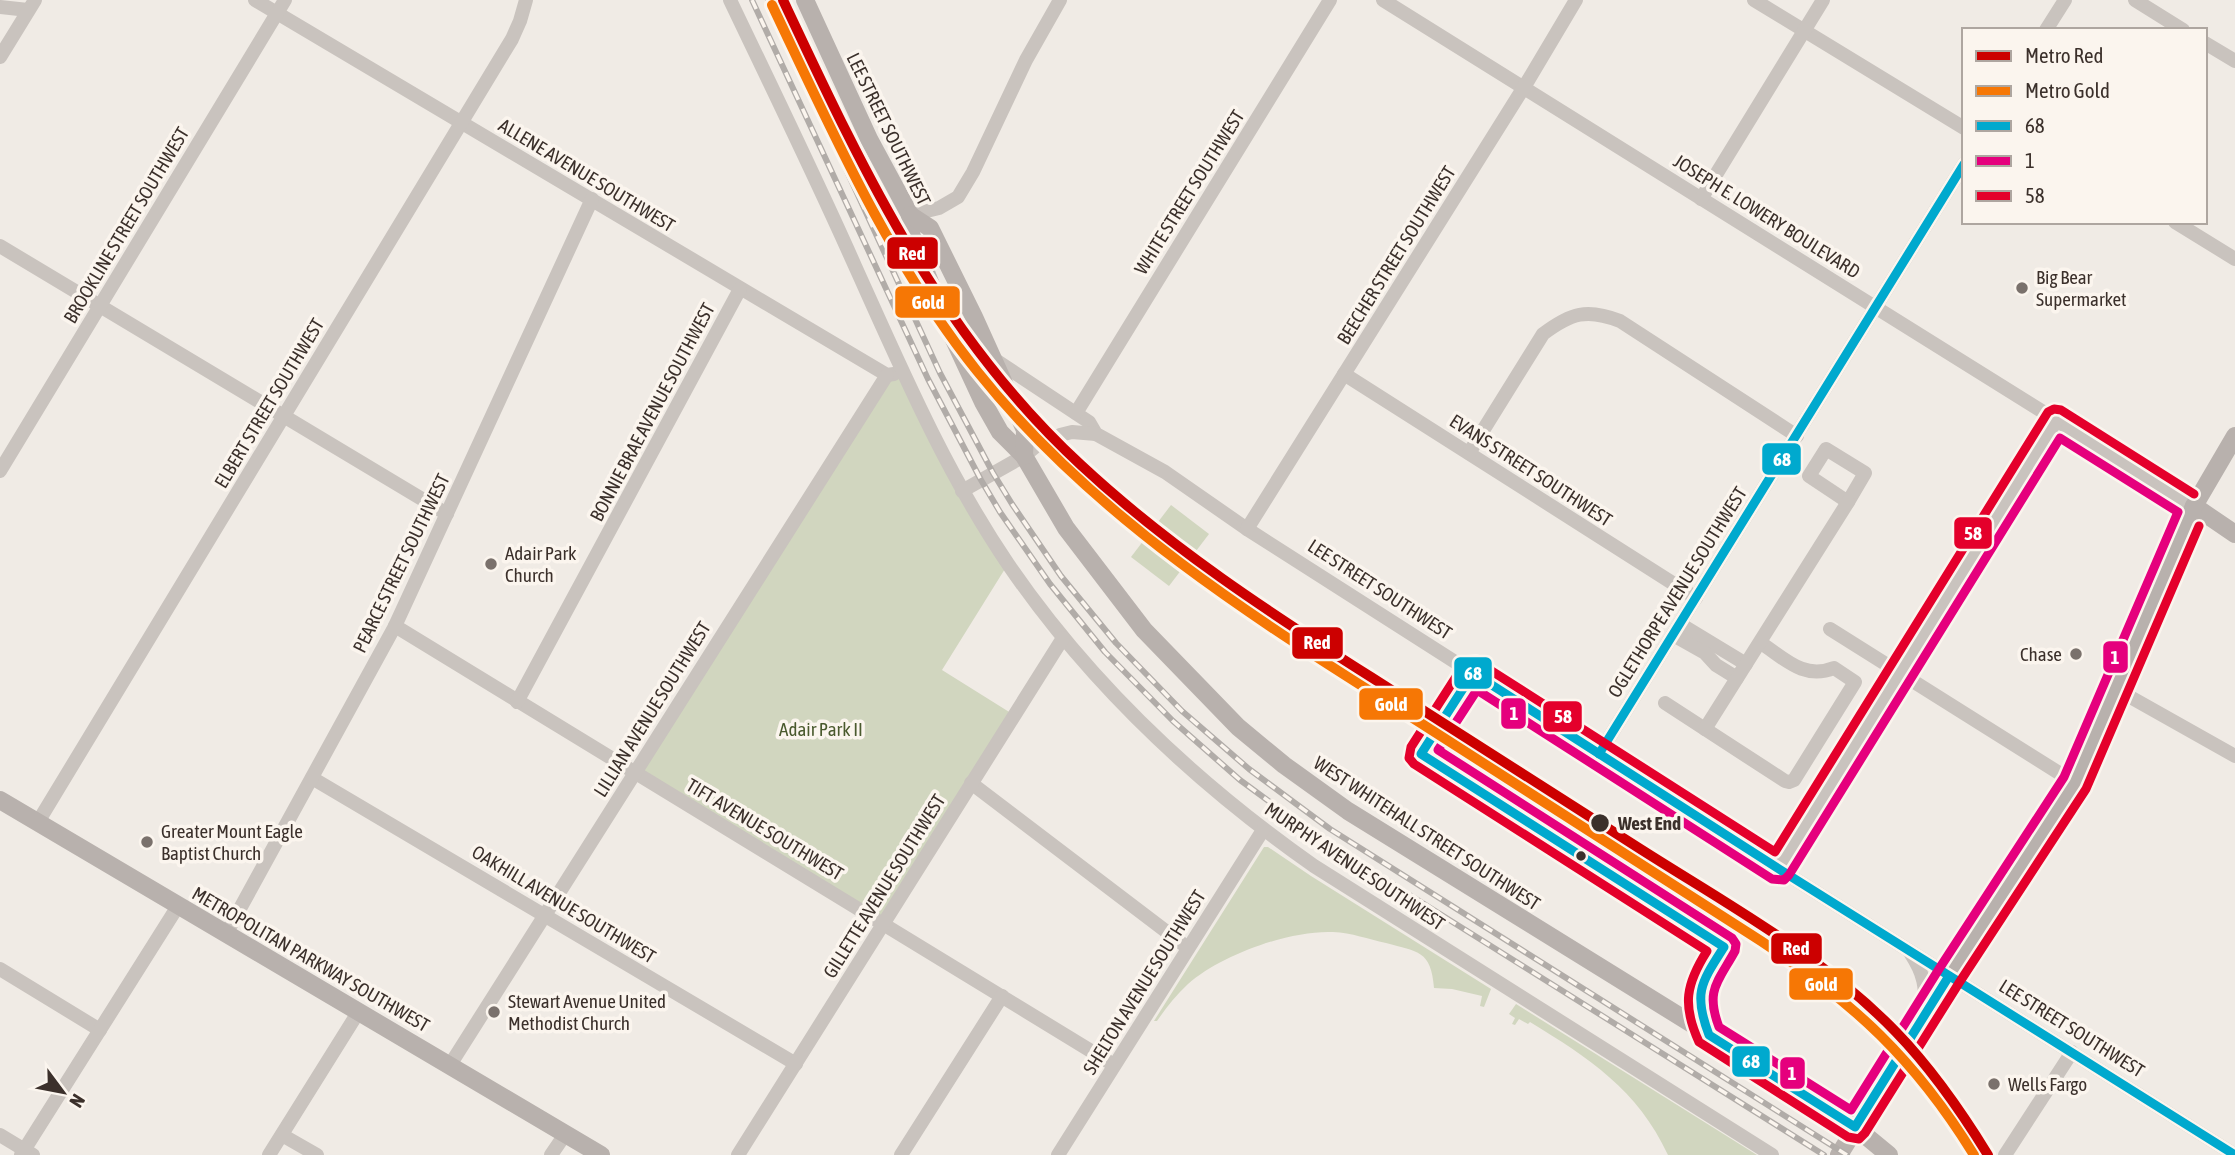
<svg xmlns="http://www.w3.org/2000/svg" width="2235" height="1155" font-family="'Asap Condensed',sans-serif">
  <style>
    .green { fill: #d1d6bf }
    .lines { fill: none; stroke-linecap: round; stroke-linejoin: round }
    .minor { stroke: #c9c3be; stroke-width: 14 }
    .major { stroke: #b8b1ad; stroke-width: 18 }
    .rail-casing { stroke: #b1aca8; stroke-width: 6 }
    .rail { stroke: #fbf5ee; stroke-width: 3.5; stroke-dasharray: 10; stroke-linecap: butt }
    .bus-1-casing { stroke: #fbf5ee; stroke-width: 14 }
    .bus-2-casing { stroke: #fbf5ee; stroke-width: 14 }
    .bus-3-casing { stroke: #fbf5ee; stroke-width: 14 }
    .bus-1 { stroke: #00a9ce; stroke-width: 9 }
    .bus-2 { stroke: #e5007d; stroke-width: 9 }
    .bus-3 { stroke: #e4002b; stroke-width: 9 }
    .metro-1-casing { stroke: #fbf5ee; stroke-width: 16 }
    .metro-2-casing { stroke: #fbf5ee; stroke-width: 16 }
    .metro-1 { stroke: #c00; stroke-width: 10 }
    .metro-2 { stroke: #f67705; stroke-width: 10 }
    .poi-dot { fill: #7a716c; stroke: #fbf5ee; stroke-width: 2.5 }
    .stop-dot { fill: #3b302b; stroke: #fbf5ee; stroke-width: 2.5 }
    .labels { text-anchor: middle; stroke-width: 7; stroke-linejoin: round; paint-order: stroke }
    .street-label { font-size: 19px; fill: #3b302b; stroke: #fbf5ee }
    .poi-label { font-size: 19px; fill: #3b302b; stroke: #fbf5ee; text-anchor: start }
    .park-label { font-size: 19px; fill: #4a5a2e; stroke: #fbf5ee }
    .stop-label { font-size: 19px; font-weight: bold; fill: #3b302b; stroke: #fbf5ee; text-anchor: start }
    .line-badge { stroke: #fbf5ee; stroke-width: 2.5 }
    .badge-label { font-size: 19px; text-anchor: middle; font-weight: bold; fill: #fff }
  </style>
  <rect width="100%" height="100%" fill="#f0ebe5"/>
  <g class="green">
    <polygon points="902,374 1008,564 942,670 1014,715 882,923 634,772 887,375"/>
    <polygon points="1171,505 1209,534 1193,555 1155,526"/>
    <polygon points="1147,536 1185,565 1169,586 1131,557"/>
    <path d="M 1264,847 L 1268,847 L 1311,876 L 1491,989 L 1484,1007 L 1480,1006 L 1482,996 L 1452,989 L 1434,988 C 1431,950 1418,952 1386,943 C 1368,939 1352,933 1333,932 C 1290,930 1221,955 1188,984 C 1176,995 1166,1008 1157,1021 L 1154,1021 Z"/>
    <path d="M 1516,1004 L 1757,1155 L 1668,1155 C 1638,1090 1589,1058 1530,1022 L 1528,1024 L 1519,1019 L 1515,1025 L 1512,1024 L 1515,1018 L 1509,1014 Z"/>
  </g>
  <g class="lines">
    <g class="minor">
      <polyline points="255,0 887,375 894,374"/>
      <path d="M 730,0 C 772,88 815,176 855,266 C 901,368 945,471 1008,564 C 1090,684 1196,783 1314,866 L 1772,1155"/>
      <polyline points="1383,0 2194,506"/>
      <polyline points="1754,0 1964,128"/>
      <polyline points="2135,0 2183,30"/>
      <polyline points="0,7 28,10"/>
      <polyline points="2046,30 2065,0"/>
      <polyline points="2205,43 2235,61"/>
      <polyline points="0,57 35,0"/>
      <polyline points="1701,199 1823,0"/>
      <polyline points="910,215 939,208 958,197 973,172 1026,60 1060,0"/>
      <polyline points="2175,222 2235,259"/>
      <polyline points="0,246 447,514"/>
      <polyline points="991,357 1089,422 1096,434 1165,472 1247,529 1779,869 2235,1155"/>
      <polyline points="1344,374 1696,598"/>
      <polyline points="1076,413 1330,0"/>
      <polygon points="1826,449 1865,473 1848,502 1809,476"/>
      <path d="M 1469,453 L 1543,334 C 1571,313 1587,308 1620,321 L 1797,436"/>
      <polyline points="0,471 285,0"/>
      <polyline points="962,491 1024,456 1036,446 1060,435 1072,432 1096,434"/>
      <polyline points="1247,529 1529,79 1576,0"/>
      <polyline points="1680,624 1746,664"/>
      <polyline points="395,626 1114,1065"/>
      <polyline points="1830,629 2075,783"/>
      <polyline points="1673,635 1705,653 1716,665 1737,678"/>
      <polyline points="2116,689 2235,756"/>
      <polyline points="517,702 740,289"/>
      <path d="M 1665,703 L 1785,781 L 1789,782 L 1794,780 L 1855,682 L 1834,668 C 1804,680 1785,659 1761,643"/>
      <polyline points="1705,729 1848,502"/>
      <polyline points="1599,754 1964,164"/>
      <polyline points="312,778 796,1064"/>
      <polyline points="971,783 1188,948"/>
      <polyline points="38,822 512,39 520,21 526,0"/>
      <polyline points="1779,869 2056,421"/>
      <polyline points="226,934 395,626 592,199"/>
      <path d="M 1911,954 C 1926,977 1925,988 1926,1014"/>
      <polyline points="0,969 100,1030"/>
      <polyline points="450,1065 887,375"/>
      <polyline points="0,1135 33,1155"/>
      <polyline points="282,1135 317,1155"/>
      <polyline points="21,1155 178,906"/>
      <polyline points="269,1155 359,1011"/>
      <polyline points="551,1155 566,1133"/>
      <polyline points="738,1155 1063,638"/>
      <polyline points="901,1155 1002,996"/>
      <polyline points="1058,1155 1263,830"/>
      <polyline points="2005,1155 2072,1052"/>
    </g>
    <g class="major">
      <polyline points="805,0 869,139 910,215 911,234 944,318 983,402 1000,432 1024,456 1066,528 1144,630 1238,727 1284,765 1348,811 1768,1071 1855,1127 1889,1155"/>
      <polyline points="910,215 930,228 974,317 1025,430 1024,456"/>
      <polyline points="2194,506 2235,534"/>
      <polyline points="0,800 601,1155"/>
      <polyline points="1839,1155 1949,976 2075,783 2194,506 2235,436"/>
    </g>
    <g class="rail-casing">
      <g id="rail">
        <polyline points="752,0 928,379 981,480 1000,512 1050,584 1105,652 1173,721 1240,780 1322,840 1824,1155"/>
        <polyline points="768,0 940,373 993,473 1012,504 1061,576 1116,643 1182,711 1249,769 1330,829 1847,1155"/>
      </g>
    </g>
    <use href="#rail" class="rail"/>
    <g class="bus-1-casing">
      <g id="bus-1">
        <polyline points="1599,754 1964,164"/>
        <path d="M 1949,976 L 1855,1127 L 1709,1035 C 1693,993 1701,983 1724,947 L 1421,754 L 1473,673 L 1779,869 L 2235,1155"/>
      </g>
    </g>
    <g class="bus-2-casing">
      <path id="bus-2" d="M 2060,438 L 2178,512 L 2064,777 L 1939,969 L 1851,1110 L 1719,1027 C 1705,990 1718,982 1735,951 L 1736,944 L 1732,938 L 1438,750 L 1477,690 L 1772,879 L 1784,880 L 1789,875 Z"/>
    </g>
    <g class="bus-3-casing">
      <path id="bus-3" d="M 2194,494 L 2061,410 L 2054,409 L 2048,412 L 1775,852 L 1476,661 L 1468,662 L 1463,666 L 1411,747 L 1409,758 L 1414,764 L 1707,951 C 1686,984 1682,1005 1699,1042 L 1848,1137 L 1859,1139 L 1865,1133 L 1959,983 L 2086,789 L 2199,526"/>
    </g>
    <use href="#bus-1" class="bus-1"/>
    <use href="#bus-2" class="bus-2"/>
    <use href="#bus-3" class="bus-3"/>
    <g class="metro-1-casing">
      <path id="metro-1" d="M 783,0 C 864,172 939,334 1081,465 C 1169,547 1270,613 1371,677 C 1458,733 1545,788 1631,843 C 1721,901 1821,954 1896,1032 C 1932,1069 1961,1111 1988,1155"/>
    </g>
    <g class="metro-2-casing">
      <path id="metro-2" d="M 772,5 C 832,131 889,261 977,371 C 1096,520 1260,622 1419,722 C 1533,795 1647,868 1761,941 C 1854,1003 1915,1059 1974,1155"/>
    </g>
    <use href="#metro-1" class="metro-1"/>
    <use href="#metro-2" class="metro-2"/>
  </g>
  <g class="poi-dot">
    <circle cx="2022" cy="288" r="7"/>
    <circle cx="491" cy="564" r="7"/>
    <circle cx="2076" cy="654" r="7"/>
    <circle cx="147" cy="842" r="7"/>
    <circle cx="494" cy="1012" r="7"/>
    <circle cx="1994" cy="1084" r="7"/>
  </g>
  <g class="stop-dot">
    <circle cx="1600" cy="823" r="10"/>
    <circle cx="1581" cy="856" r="6"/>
  </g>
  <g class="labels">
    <g class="street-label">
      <text transform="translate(889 129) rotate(64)" y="7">LEE STREET SOUTHWEST</text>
      <text transform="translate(587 175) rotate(31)" y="7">ALLENE AVENUE SOUTHWEST</text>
      <text transform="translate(1189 192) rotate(-58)" y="7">WHITE STREET SOUTHWEST</text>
      <text transform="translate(1767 216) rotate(32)" y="7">JOSEPH E. LOWERY BOULEVARD</text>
      <text transform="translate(126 225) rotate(-59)" y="7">BROOKLINE STREET SOUTHWEST</text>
      <text transform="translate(1396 255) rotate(-58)" y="7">BEECHER STREET SOUTHWEST</text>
      <text transform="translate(269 403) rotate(-59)" y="7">ELBERT STREET SOUTHWEST</text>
      <text transform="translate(652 412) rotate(-62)" y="7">BONNIE BRAE AVENUE SOUTHWEST</text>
      <text transform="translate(1531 470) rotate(33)" y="7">EVANS STREET SOUTHWEST</text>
      <text transform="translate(401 563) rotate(-64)" y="7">PEARCE STREET SOUTHWEST</text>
      <text transform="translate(1380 589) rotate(33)" y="7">LEE STREET SOUTHWEST</text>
      <text transform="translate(1677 592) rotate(-58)" y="7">OGLETHORPE AVENUE SOUTHWEST</text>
      <text transform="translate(652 709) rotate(-58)" y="7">LILLIAN AVENUE SOUTHWEST</text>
      <text transform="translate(765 829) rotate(31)" y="7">TIFT AVENUE SOUTHWEST</text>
      <text transform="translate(1427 833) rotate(33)" y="7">WEST WHITEHALL STREET SOUTHWEST</text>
      <text transform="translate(1355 866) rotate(34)" y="7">MURPHY AVENUE SOUTHWEST</text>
      <text transform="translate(884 886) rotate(-58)" y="7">GILLETTE AVENUE SOUTHWEST</text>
      <text transform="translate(564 904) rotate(31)" y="7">OAKHILL AVENUE SOUTHWEST</text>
      <text transform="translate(311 959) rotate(30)" y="7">METROPOLITAN PARKWAY SOUTHWEST</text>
      <text transform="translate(1144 982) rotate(-58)" y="7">SHELTON AVENUE SOUTHWEST</text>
      <text transform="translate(2072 1028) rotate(32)" y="7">LEE STREET SOUTHWEST</text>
    </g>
    <g class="poi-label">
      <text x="2036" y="284">Big Bear<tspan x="2036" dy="22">Supermarket</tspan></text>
      <text x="505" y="560">Adair Park<tspan x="505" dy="22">Church</tspan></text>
      <text x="2062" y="661" text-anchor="end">Chase</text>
      <text x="161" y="838">Greater Mount Eagle<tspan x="161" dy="22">Baptist Church</tspan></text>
      <text x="508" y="1008">Stewart Avenue United<tspan x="508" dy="22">Methodist Church</tspan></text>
      <text x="2008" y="1091">Wells Fargo</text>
    </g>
    <g class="park-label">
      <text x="821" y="736">Adair Park II</text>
    </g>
    <g class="stop-label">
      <text x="1618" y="830">West End</text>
    </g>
  </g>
  <g class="line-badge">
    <rect x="886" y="236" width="53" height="34" rx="7" fill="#c00"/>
    <rect x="894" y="285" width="67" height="34" rx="7" fill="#f67705"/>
    <rect x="1761" y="442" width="41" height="34" rx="7" fill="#00a9ce"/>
    <rect x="1953" y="516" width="40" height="34" rx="7" fill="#e4002b"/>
    <rect x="1291" y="626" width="53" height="34" rx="7" fill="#c00"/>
    <rect x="2102" y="640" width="27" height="34" rx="7" fill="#e5007d"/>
    <rect x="1453" y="656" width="40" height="34" rx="7" fill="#00a9ce"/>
    <rect x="1358" y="687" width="66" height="34" rx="7" fill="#f67705"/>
    <rect x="1500" y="697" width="27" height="33" rx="7" fill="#e5007d"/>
    <rect x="1542" y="700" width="41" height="33" rx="7" fill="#e4002b"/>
    <rect x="1770" y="932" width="53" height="33" rx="7" fill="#c00"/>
    <rect x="1788" y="967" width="66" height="34" rx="7" fill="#f67705"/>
    <rect x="1731" y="1045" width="40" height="33" rx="7" fill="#00a9ce"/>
    <rect x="1779" y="1056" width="27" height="34" rx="7" fill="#e5007d"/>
  </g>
  <g class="badge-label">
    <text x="912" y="260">Red</text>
    <text x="928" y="309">Gold</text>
    <text x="1782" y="466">68</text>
    <text x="1973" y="540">58</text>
    <text x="1317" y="649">Red</text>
    <text x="2115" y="664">1</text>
    <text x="1473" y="680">68</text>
    <text x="1391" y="711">Gold</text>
    <text x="1514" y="720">1</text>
    <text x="1563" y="723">58</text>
    <text x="1796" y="955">Red</text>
    <text x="1821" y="991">Gold</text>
    <text x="1751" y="1068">68</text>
    <text x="1792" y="1080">1</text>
  </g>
  <rect x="1962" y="28" width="245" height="196" fill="#fbf5ee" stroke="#aea6a0" stroke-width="2"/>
  <rect x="1976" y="51" width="35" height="10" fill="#cc0000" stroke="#aea6a0" stroke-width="2"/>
  <text x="2025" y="63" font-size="21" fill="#3b302b">Metro Red</text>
  <rect x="1976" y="86" width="35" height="10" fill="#f67705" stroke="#aea6a0" stroke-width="2"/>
  <text x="2025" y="98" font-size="21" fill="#3b302b">Metro Gold</text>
  <rect x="1976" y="121" width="35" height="10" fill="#00a9ce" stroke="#aea6a0" stroke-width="2"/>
  <text x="2025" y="133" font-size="21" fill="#3b302b">68</text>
  <rect x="1976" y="156" width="35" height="10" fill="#e5007d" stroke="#aea6a0" stroke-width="2"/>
  <text x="2025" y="168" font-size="21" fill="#3b302b">1</text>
  <rect x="1976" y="191" width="35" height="10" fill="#e4002b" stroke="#aea6a0" stroke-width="2"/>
  <text x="2025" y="203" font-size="21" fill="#3b302b">58</text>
  <g transform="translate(63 1092) rotate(122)" stroke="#fbf5ee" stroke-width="5" paint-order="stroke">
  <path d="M0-5L12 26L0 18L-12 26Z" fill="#3b302b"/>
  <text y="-10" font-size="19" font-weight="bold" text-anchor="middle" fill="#3b302b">N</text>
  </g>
</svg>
